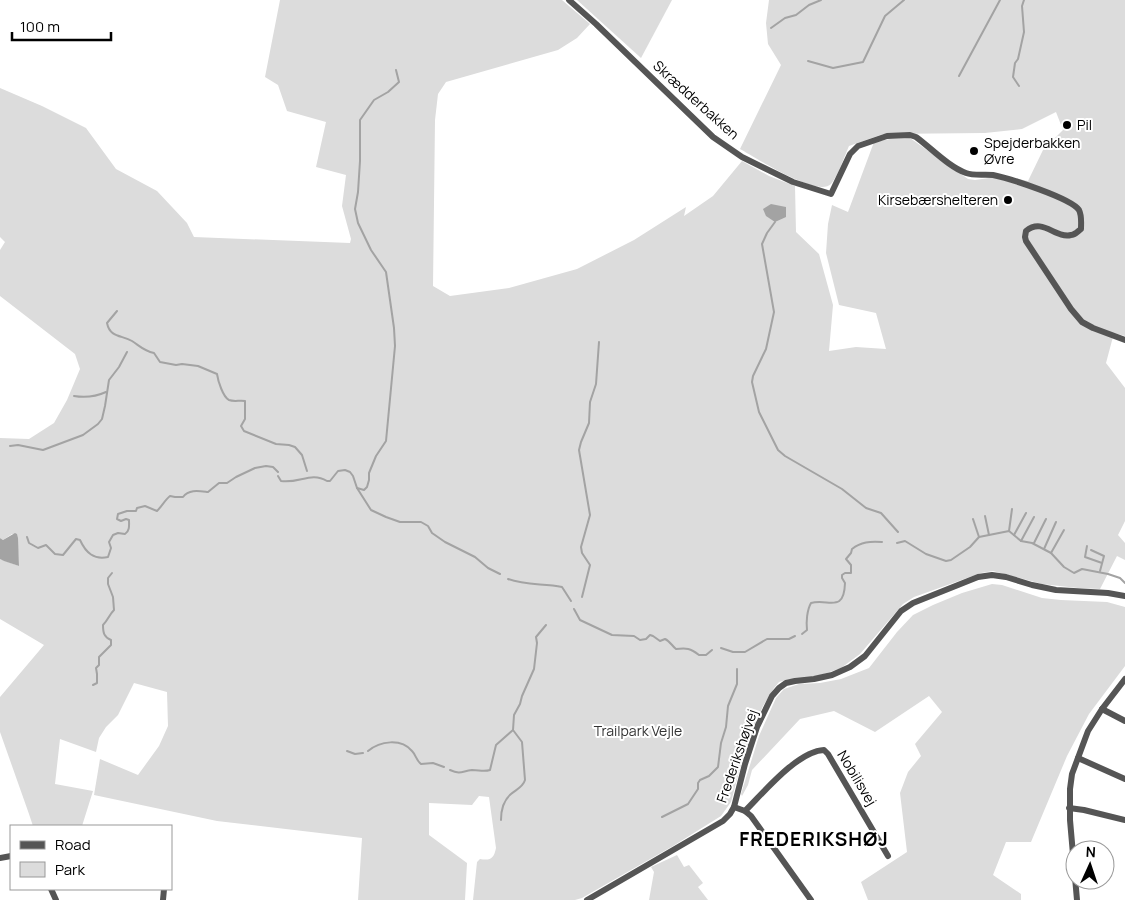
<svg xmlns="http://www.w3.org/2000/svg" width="1125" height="900" font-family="Manrope,sans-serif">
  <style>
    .green { fill: #dcdcdc }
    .water { fill: #a3a3a3 }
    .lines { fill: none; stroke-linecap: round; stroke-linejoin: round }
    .stream { stroke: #a3a3a3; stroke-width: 2 }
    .minor { stroke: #555; stroke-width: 6 }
    .poi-dot { fill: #000; stroke: #fff; stroke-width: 2 }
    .labels { text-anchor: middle; stroke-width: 4; stroke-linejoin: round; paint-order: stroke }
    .street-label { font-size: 14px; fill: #000; stroke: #fff }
    .poi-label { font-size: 14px; fill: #000; stroke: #fff; text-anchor: start }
    .park-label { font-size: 14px; fill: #333; stroke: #fff }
    .district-label { font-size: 19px; font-weight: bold; letter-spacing: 1px; fill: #000; stroke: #fff }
  </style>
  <rect width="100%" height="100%" fill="#fff"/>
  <g class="green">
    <path d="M 280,0 L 562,0 L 590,24 L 577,38 L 558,50 L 446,82 L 438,94 L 435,120 L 433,286 L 450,296 L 509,288 L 577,269 L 634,240 L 686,207 L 684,216 L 713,196 L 742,161 L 769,176 L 795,186 L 796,232 L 819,254 L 833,305 L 829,351 L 856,347 L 886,349 L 876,313 L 839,305 L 826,253 L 828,224 L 832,205 L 848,212 L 874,142 L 890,139 L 910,138 L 968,179 L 975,180 L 1003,176 L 1028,181 L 1043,150 L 1063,130 L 1056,112 L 1022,129 L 985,133 L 883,134 L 849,146 C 845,155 837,178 831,184 C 817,198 755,157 740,149 L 781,65 L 768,44 L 766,23 L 769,0 L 1125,0 L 1125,336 L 1114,333 L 1106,363 L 1125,388 L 1125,521 L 1118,535 L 1125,543 L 1125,560 L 1117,556 L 1100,589 L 1078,588 L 1042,584 L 993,571 L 981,573 L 914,597 L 903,604 L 860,654 L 841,668 L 821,675 L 806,678 L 786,680 L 779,682 L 774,688 L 763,706 L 752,731 L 740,768 L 731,802 L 721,816 L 673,846 L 582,898 L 575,900 L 473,900 L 477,862 L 480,859 C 491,861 494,858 496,848 L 489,797 L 479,796 L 472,805 L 429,803 L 429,835 L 467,863 L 465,900 L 358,900 L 362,838 L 217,821 L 94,795 L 100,759 L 138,775 L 159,746 L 168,726 L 167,692 L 134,683 L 118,715 L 106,727 L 99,738 L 96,752 L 60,739 L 55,784 L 93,791 L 82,826 L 33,826 L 29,814 L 0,732 L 0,697 L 44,645 L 0,619 L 0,559 L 19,566 L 17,534 L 12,534 L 3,540 L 0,538 L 0,438 L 29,439 L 54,423 L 67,400 L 80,369 L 75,354 L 0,296 L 0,250 L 5,242 L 0,237 L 0,88 L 42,106 L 86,128 L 116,169 L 157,191 L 187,223 L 194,237 L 350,243 L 351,239 L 342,206 L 346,175 L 316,167 L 326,122 L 287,111 L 278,85 L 265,77 Z"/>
    <polygon points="577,0 672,0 641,58"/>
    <polygon points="992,584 1002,585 1042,598 1061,600 1107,602 1125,607 1125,666 1089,714 1067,756 1031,842 1006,842 993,875 1021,894 1021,900 868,900 861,882 907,852 900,793 908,772 921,756 915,744 942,712 929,696 875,732 834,711 800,719 752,770 748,785 742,796 741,794 759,736 776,698 784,689 799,684 820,683 841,679 869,668 897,632 913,615 933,605 962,593"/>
    <polygon points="677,855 684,867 689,865 703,883 698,887 708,900 649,900 654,872 651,867"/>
  </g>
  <g class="water">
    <polygon points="771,204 786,207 786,217 775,222 766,216 763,209"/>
    <polygon points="15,533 17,534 18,538 19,566 4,561 0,559 0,538 3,540"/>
  </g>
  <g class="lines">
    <g class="stream">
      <polyline points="771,28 785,18 796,15 809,5 821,0"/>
      <polyline points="808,61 833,68 863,62 885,16 904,0"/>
      <polyline points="959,76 1000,0"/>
      <polyline points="1019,86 1013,77 1015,63 1018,59 1024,32 1022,6 1024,0"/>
      <polyline points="775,222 767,233 762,244 774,312 766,349 753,376 752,382 759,412 778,450 785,456 842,489 866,508 881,513 898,532"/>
      <path d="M 117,311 L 107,323 C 110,338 122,335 132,341 C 141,347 144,351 154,353 L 160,362 L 176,365 L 182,364 L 198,366 L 217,374 C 218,381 223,397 229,400 C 234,402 240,400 245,401 L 245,419 L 241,426 L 244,431 L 276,444 L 289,445 L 295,447 L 302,455 L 307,471"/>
      <path d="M 74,396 C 86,398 95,397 106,392"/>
      <polyline points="10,446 18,445 43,450 83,435 98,424 102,419 105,406 109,380 119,367 127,352"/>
      <path d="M 278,476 L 281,481 C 299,484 311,471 327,481 L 330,481 L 338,471 L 345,470 L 350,472 L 353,476 L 357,488 L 371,510 L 386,517 L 400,522 L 421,522 L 428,526 L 432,533 L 445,542 L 475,557 L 488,568 L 500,574"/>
      <polyline points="357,488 364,490 367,487 369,480 369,473 376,456 386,441 395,346 394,328 386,272 371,250 358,223 355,209 358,192 360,161 360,120 374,100 388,92 399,82 396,70"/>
      <polyline points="985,516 989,535"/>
      <polyline points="973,519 979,537"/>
      <polyline points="1009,531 1012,509"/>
      <polyline points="1014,535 1026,513"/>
      <path d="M 27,537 L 29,543 L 38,548 L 46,545 L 55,554 L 63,555 L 76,539 L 80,540 C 86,553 94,560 108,557 L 111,548 L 109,542 L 113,535 L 118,533 L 125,534 C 130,531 129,525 129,520 L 126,519 L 121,521 L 117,519 L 118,514 L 127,511 L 136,511 L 137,508 L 145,506 L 157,511 C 162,506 165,500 170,496 L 175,497 L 183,497 C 189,489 199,491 208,492 L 219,483 L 227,483 L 236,477 L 255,468 L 266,466 L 273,467 L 278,472"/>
      <polyline points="1021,541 1034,517"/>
      <polyline points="897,543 905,541 926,554 946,561 951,560 970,547 979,537 1009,531 1021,541 1032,543 1051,553 1064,567 1074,573 1082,569 1108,574 1120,578 1125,583"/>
      <polyline points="1034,543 1046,519"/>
      <polyline points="1087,546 1085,557 1102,563"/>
      <polyline points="1044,549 1056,522"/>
      <polyline points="1091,550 1104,556 1100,571"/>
      <polyline points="1051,553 1064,530"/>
      <path d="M 508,579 C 526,586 544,583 562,587 L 571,601"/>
      <polyline points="582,597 590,565 582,553 581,547 590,515 579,450 581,442 589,423 590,402 596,384 599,342"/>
      <path d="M 574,609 L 580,620 L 612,635 L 634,636 L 640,640 L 646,639 L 650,635 L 653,636 L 660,641 L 665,639 C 670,641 672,646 676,649 C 687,648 690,648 699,655 L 706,655 L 712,650"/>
      <path d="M 802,634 L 807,630 C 806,622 807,610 811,603 C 828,598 844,614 845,583 L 842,578 L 842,575 L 845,573 L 851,573 L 851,565 L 846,559 L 851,553 L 852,549 C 861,542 870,541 882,542"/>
      <polyline points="721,648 733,652 745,652 767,639 789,639 795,636"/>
      <path d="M 93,685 L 97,683 L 97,674 L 96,668 L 99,665 L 99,657 L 111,645 L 111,640 C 104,637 103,633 103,625 C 108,620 109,615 114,610 L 113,597 L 108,584 L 108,578 L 112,573"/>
      <polyline points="347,751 355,754 363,753"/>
      <path d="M 368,751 C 380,741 401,738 412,751 C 416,755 416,760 421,764 L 433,763 L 444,767"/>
      <path d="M 450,770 C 461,775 462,771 472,770 C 479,770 484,772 490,770 L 496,745 L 513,730 L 514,715 L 520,704 L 522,696 L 534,669 L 537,643 L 536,637 L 546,625"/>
      <polyline points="662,817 688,804 698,789 698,783 700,780 709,776 718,767 721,743 726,727 728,706 737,684 737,669"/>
      <path d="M 501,820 C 501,810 504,800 511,794 C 517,789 523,787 525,780 L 522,742 L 513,730"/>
    </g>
    <g class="minor">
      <path d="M 569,0 L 596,24 L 713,137 L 742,157 L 793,182 L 831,194 L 850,154 L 858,146 L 887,136 L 910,135 L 916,137 C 931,148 949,167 966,173 C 974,176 985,174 993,175 C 1008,178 1071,198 1079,210 C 1082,216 1081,222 1081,229 C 1078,231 1075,235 1071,235 C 1055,239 1043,217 1026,231 L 1025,237 L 1026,241 L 1071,309 L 1082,322 L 1093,328 L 1125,340"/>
      <polyline points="1102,709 1125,721"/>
      <polyline points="1078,758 1125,779"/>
      <polyline points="734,807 745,811 751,816 811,900"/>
      <polyline points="1069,808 1084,810 1125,820"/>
      <path d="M 745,811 C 764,792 798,751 824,750 L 828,754 L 888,856"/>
      <polyline points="0,858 11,856"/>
      <polyline points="51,889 56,900"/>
      <polyline points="163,900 164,889"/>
      <polyline points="587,900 723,821 730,814 734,807 745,764 757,727 772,696 779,688 786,683 795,681 814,679 832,675 850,667 865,656 901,611 913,603 978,577 992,575 1006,577 1032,585 1056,590 1108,593 1125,596"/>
      <polyline points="1077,900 1070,820 1070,789 1072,774 1088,731 1102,709 1125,679"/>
    </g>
  </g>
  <g class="poi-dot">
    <circle cx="1067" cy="125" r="5"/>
    <circle cx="974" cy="151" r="5"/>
    <circle cx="1008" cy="200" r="5"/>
  </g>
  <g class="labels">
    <g class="street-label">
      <text transform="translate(696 100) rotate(42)" y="5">Skrædderbakken</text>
      <text transform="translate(737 756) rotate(-71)" y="5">Frederikshøjvej</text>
      <text transform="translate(857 778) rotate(59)" y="5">Nobilisvej</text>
    </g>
    <g class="poi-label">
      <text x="1077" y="130">Pil</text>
      <text x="984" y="148">Spejderbakken<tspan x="984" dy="16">Øvre</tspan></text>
      <text x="998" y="205" text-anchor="end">Kirsebærshelteren</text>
    </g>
    <g class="park-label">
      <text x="638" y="736">Trailpark Vejle</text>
    </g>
    <g class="district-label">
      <text x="814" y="846">FREDERIKSHØJ</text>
    </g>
  </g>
  <rect x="10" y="825" width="162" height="65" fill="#ffffff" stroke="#999999"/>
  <rect x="20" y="841" width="25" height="8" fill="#555555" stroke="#999999"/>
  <text x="55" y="850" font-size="15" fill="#000000">Road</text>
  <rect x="20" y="862" width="25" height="15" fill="#dcdcdc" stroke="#999999"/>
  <text x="55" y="875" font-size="15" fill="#000000">Park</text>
  <g transform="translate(1090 865) rotate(3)"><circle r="24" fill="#ffffff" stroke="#999999"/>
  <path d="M0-4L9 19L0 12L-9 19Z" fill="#000000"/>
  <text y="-8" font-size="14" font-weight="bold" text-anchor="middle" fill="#000000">N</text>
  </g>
  <path d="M12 32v8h99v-8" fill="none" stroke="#000000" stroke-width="2.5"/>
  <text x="20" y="32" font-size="15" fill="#000000" stroke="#ffffff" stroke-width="4" paint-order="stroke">100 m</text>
</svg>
